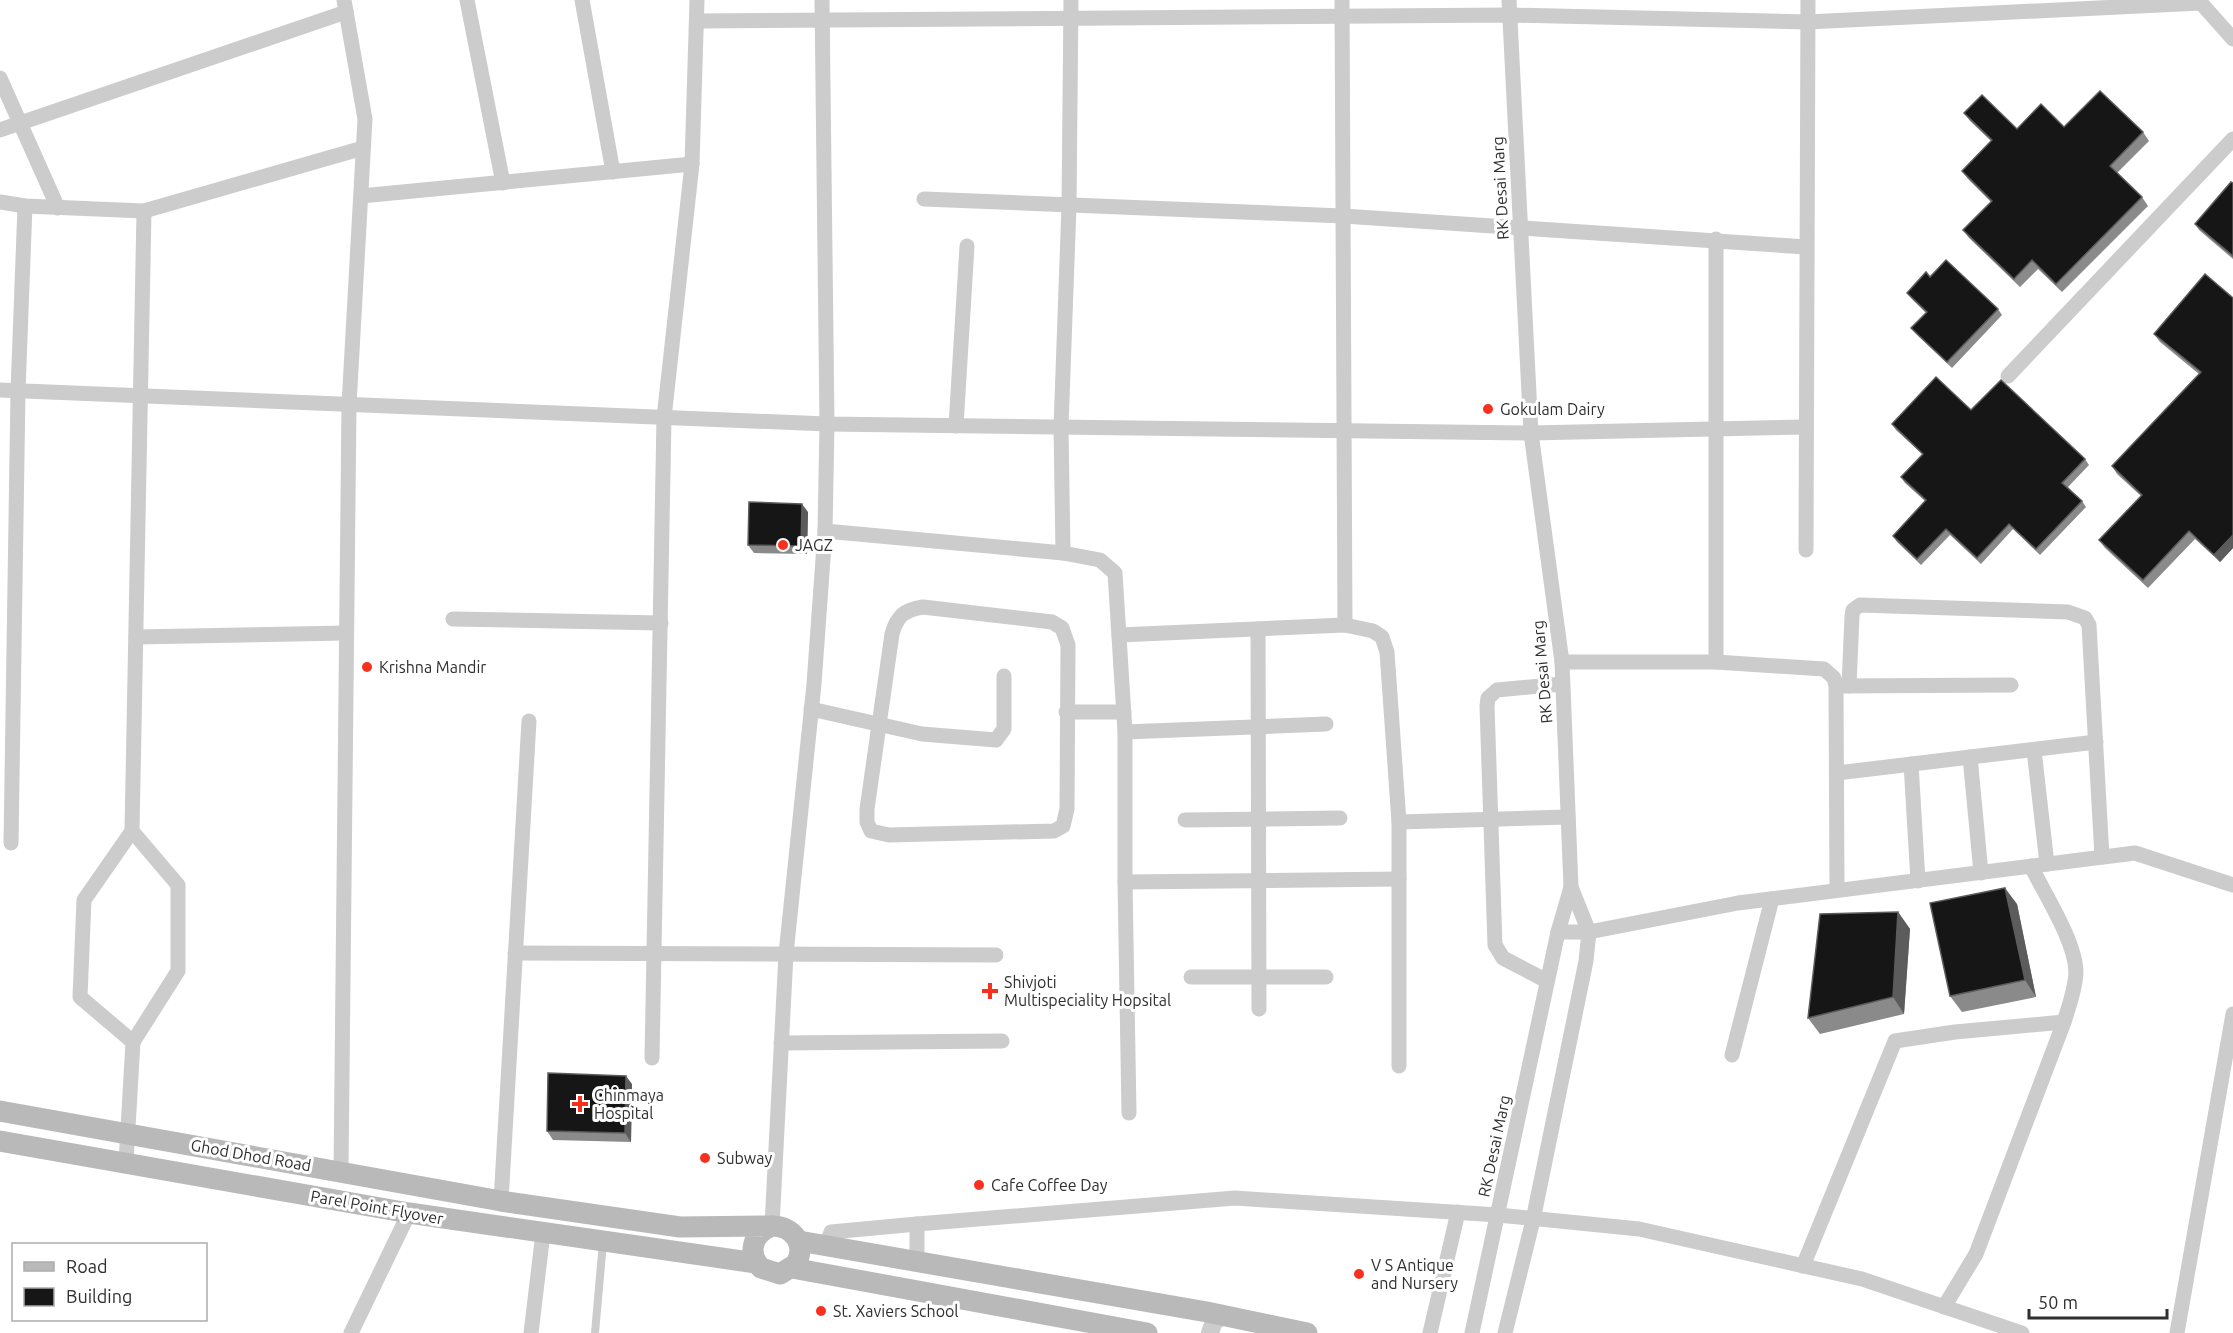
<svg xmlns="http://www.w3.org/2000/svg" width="2233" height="1333" font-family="Ubuntu,sans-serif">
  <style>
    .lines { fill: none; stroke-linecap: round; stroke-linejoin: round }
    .service { stroke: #ccc; stroke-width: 8 }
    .minor { stroke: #ccc; stroke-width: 15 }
    .tertiary { stroke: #ccc; stroke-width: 18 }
    .secondary { stroke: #b9b9b9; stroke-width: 21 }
    .wall { fill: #8a8a8a }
    .shaded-wall { fill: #5c5c5c }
    .building { fill: #161616; stroke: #5c5c5c; stroke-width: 1.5 }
    .poi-dot { fill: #f73020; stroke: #fff; stroke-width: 2 }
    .labels { text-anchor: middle; stroke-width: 6; stroke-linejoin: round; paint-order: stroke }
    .street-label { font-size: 16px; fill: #2f2f2f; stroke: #fff }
    .poi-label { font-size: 16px; fill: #2f2f2f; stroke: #fff; text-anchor: start }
  </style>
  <rect width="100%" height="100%" fill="#fff"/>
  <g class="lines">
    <polyline class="service" points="595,1333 603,1242"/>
    <g class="minor">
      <polyline points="467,0 503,183"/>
      <polyline points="582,0 613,172"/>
      <polyline points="1342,0 1345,625"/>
      <polyline points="2201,3 2233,39"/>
      <polyline points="697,21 1510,15 1807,22 2201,3 2201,0"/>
      <polyline points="0,78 58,208"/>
      <polyline points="0,130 346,12"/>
      <polyline points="361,196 692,164"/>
      <polyline points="924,199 1343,216 1806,247"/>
      <polyline points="0,202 25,206 144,211 363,148"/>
      <polyline points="2008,376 2233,139"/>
      <polyline points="0,390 827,424 1531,433 1806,427"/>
      <polyline points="956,426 967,246"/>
      <polyline points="825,531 1063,553 1100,560 1115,573 1125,732 1125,882 1129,1113"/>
      <polyline points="1806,550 1808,0"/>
      <polyline points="1063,553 1061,427 1069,206 1071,0"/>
      <path d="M 923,607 L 1052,622 L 1062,628 L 1068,645 L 1067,809 L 1063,826 L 1054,831 L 889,835 L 871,831 L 867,822 L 867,809 L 892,634 C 897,616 904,610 923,607 Z"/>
      <polyline points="453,619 661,623"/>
      <polyline points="1258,629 1259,1009"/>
      <polyline points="1119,635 1345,625 1373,631 1382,637 1387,652 1399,822 1399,1066"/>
      <polyline points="136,637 346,633"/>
      <polyline points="1562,662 1716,662 1824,669 1834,678 1836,686 1837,890"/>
      <polyline points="1716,662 1716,239"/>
      <polyline points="1840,686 2011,685"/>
      <polyline points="1849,686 1852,616 1853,610 1860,605 2068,612 2085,618 2089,625 2102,857"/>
      <polyline points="811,709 922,734 996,740 1004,729 1004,676"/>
      <polyline points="1066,712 1124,712"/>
      <polyline points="1125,732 1326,724"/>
      <polyline points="2034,750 2047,864"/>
      <polyline points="1970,757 1981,873"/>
      <polyline points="1911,764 1918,881"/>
      <polyline points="1837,773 2096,742"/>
      <polyline points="1185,820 1340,818"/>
      <polyline points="1399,822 1568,817"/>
      <polyline points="132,831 178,885 178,971 133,1042"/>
      <polyline points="11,843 18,391 25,206"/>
      <polyline points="1125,882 1399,879"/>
      <polyline points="1558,932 1589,932 1738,903 2135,853 2233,885"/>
      <polyline points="515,953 996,955"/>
      <polyline points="1191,977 1326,977"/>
      <polyline points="1547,981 1503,958 1495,945 1487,706 1488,698 1497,690 1562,684"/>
      <polyline points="781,1043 1002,1041"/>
      <polyline points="1732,1055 1772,899"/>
      <polyline points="652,1058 664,418 692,164 697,0"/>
      <polyline points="126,1162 133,1042 80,997 84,900 132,831 144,211"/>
      <polyline points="341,1171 349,405 365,119 344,0"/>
      <polyline points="501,1201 529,721"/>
      <polyline points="772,1226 786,954 814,684 825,531 827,424 822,0"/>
      <polyline points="826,1246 831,1232 917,1224"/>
      <polyline points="917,1262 917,1224 1235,1198 1498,1215 1639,1229 1862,1279 2022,1333"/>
      <polyline points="1803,1266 1895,1041 1955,1032 2064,1022"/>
      <path d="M 1944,1307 L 1976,1254 L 2064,1022 C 2069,1006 2075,990 2076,973 C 2076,942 2045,895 2031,866"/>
      <polyline points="351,1333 409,1213"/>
      <polyline points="531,1333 543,1233"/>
      <polyline points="1430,1333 1458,1212"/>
      <polyline points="1472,1333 1558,932 1571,887 1562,662 1531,433 1509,0"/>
      <polyline points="1505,1333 1533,1220 1586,961 1589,932 1571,887"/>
      <polyline points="2177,1333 2233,1014"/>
    </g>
    <polyline class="tertiary" points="1210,1333 1214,1321 1224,1316"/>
    <g class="secondary">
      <path d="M 0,1111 L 501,1201 L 680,1227 L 772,1226 C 793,1226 807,1244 796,1264 L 780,1274 L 761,1268 C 747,1253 752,1234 772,1226"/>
      <polyline points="0,1141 409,1213 756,1263"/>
      <polyline points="799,1241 1207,1312 1307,1333"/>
      <polyline points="792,1268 1147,1333"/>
    </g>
  </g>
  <g class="wall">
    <polygon points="1964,113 2017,129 2064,127 2143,132 2149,141 2117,173 2142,197 2148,206 2062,292 2038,269 2020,287 1969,238 1963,230 1991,202 1968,179 1962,171 1991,141 1970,121"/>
    <polygon points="2233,183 2233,259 2199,230 2195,224"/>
    <polygon points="1930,277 1998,309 2002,315 1952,368 1916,334 1911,328 1926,313 1911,298 1907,293"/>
    <polygon points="2233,298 2233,548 2220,562 2195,539 2148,588 2105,548 2099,540 2141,496 2117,474 2112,466 2199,374 2160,342 2154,334"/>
    <polygon points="1971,410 2085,459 2089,465 2068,487 2082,501 2086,507 2040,555 2013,529 1981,564 1950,535 1921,565 1897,542 1893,536 1925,501 1905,483 1901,477 1923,455 1896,430 1892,424"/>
    <polygon points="808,512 807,554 754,553 748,545"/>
    <polygon points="2017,904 2036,997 1962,1012 1950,996"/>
    <polygon points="1898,912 1910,929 1904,1014 1820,1034 1808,1018"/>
    <polygon points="632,1084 631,1142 553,1140 547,1131"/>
  </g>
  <g class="shaded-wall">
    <polygon points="802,504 808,512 807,554 801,546"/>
    <polygon points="2233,535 2233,548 2220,562 2214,555"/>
    <polygon points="2005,888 2017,904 2036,997 2025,980"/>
    <polygon points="1898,912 1910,929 1904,1014 1893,997"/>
    <polygon points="626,1076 632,1084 631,1142 625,1133"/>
  </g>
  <g class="building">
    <polygon points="2100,91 2143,132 2110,166 2142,197 2056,284 2032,260 2014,279 1963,230 1992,201 1962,171 1992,140 1964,113 1982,95 2017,129 2041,104 2064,127"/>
    <polygon points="2231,182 2233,183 2233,256 2195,224"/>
    <polygon points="1946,260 1998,309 1947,362 1911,328 1927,312 1907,293 1926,272 1930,277"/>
    <polygon points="2205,274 2233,298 2233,535 2214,555 2189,531 2143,580 2099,540 2142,495 2112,466 2201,372 2154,334"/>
    <polygon points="1936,377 1971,410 2001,380 2085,459 2062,483 2082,501 2036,549 2009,524 1977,558 1946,529 1917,559 1893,536 1926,500 1901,477 1923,454 1892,424"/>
    <polygon points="749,502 802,504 801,546 748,545"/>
    <polygon points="2005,888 2025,980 1950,996 1930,903"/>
    <polygon points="1898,912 1893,997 1808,1018 1820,914"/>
    <polygon points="548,1073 626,1076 625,1133 547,1131"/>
  </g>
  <g class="poi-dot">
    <circle cx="1488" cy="409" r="6"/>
    <circle cx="783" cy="545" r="6"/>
    <circle cx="367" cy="667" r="6"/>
    <path d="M987 982h6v6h6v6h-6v6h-6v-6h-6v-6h6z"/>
    <path d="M577 1095h6v6h6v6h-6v6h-6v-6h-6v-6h6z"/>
    <circle cx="705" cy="1158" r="6"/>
    <circle cx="979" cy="1185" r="6"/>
    <circle cx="1359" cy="1274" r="6"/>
    <circle cx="821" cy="1311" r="6"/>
  </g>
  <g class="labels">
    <g class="street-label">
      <text transform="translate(1500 188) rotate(-93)" y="6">RK Desai Marg</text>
      <text transform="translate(1542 672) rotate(-95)" y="6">RK Desai Marg</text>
      <text transform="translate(1494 1146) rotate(-78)" y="6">RK Desai Marg</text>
      <text transform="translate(251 1155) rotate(10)" y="6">Ghod Dhod Road</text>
      <text transform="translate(377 1207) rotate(10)" y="6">Parel Point Flyover</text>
    </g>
    <g class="poi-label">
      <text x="1500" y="415">Gokulam Dairy</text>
      <text x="795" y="551">JAGZ</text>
      <text x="379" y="673">Krishna Mandir</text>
      <text x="1004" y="988">Shivjoti<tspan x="1004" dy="18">Multispeciality Hopsital</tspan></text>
      <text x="594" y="1101">Chinmaya<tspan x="594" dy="18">Hospital</tspan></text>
      <text x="717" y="1164">Subway</text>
      <text x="991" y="1191">Cafe Coffee Day</text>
      <text x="1371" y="1271">V S Antique<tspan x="1371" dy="18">and Nursery</tspan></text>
      <text x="833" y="1317">St. Xaviers School</text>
    </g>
  </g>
  <rect x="12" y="1243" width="195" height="78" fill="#ffffff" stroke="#acacac" stroke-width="1.5"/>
  <rect x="24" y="1262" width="30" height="9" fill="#b9b9b9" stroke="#acacac" stroke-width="1.5"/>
  <text x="66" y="1273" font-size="18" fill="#2f2f2f">Road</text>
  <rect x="24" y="1288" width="30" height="18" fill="#161616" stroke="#acacac" stroke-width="1.5"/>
  <text x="66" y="1303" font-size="18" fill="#2f2f2f">Building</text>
  <path d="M2029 1309v9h138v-9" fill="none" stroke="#2f2f2f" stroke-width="3"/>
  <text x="2038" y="1309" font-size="18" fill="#2f2f2f" stroke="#ffffff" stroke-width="4.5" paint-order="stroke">50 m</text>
</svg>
